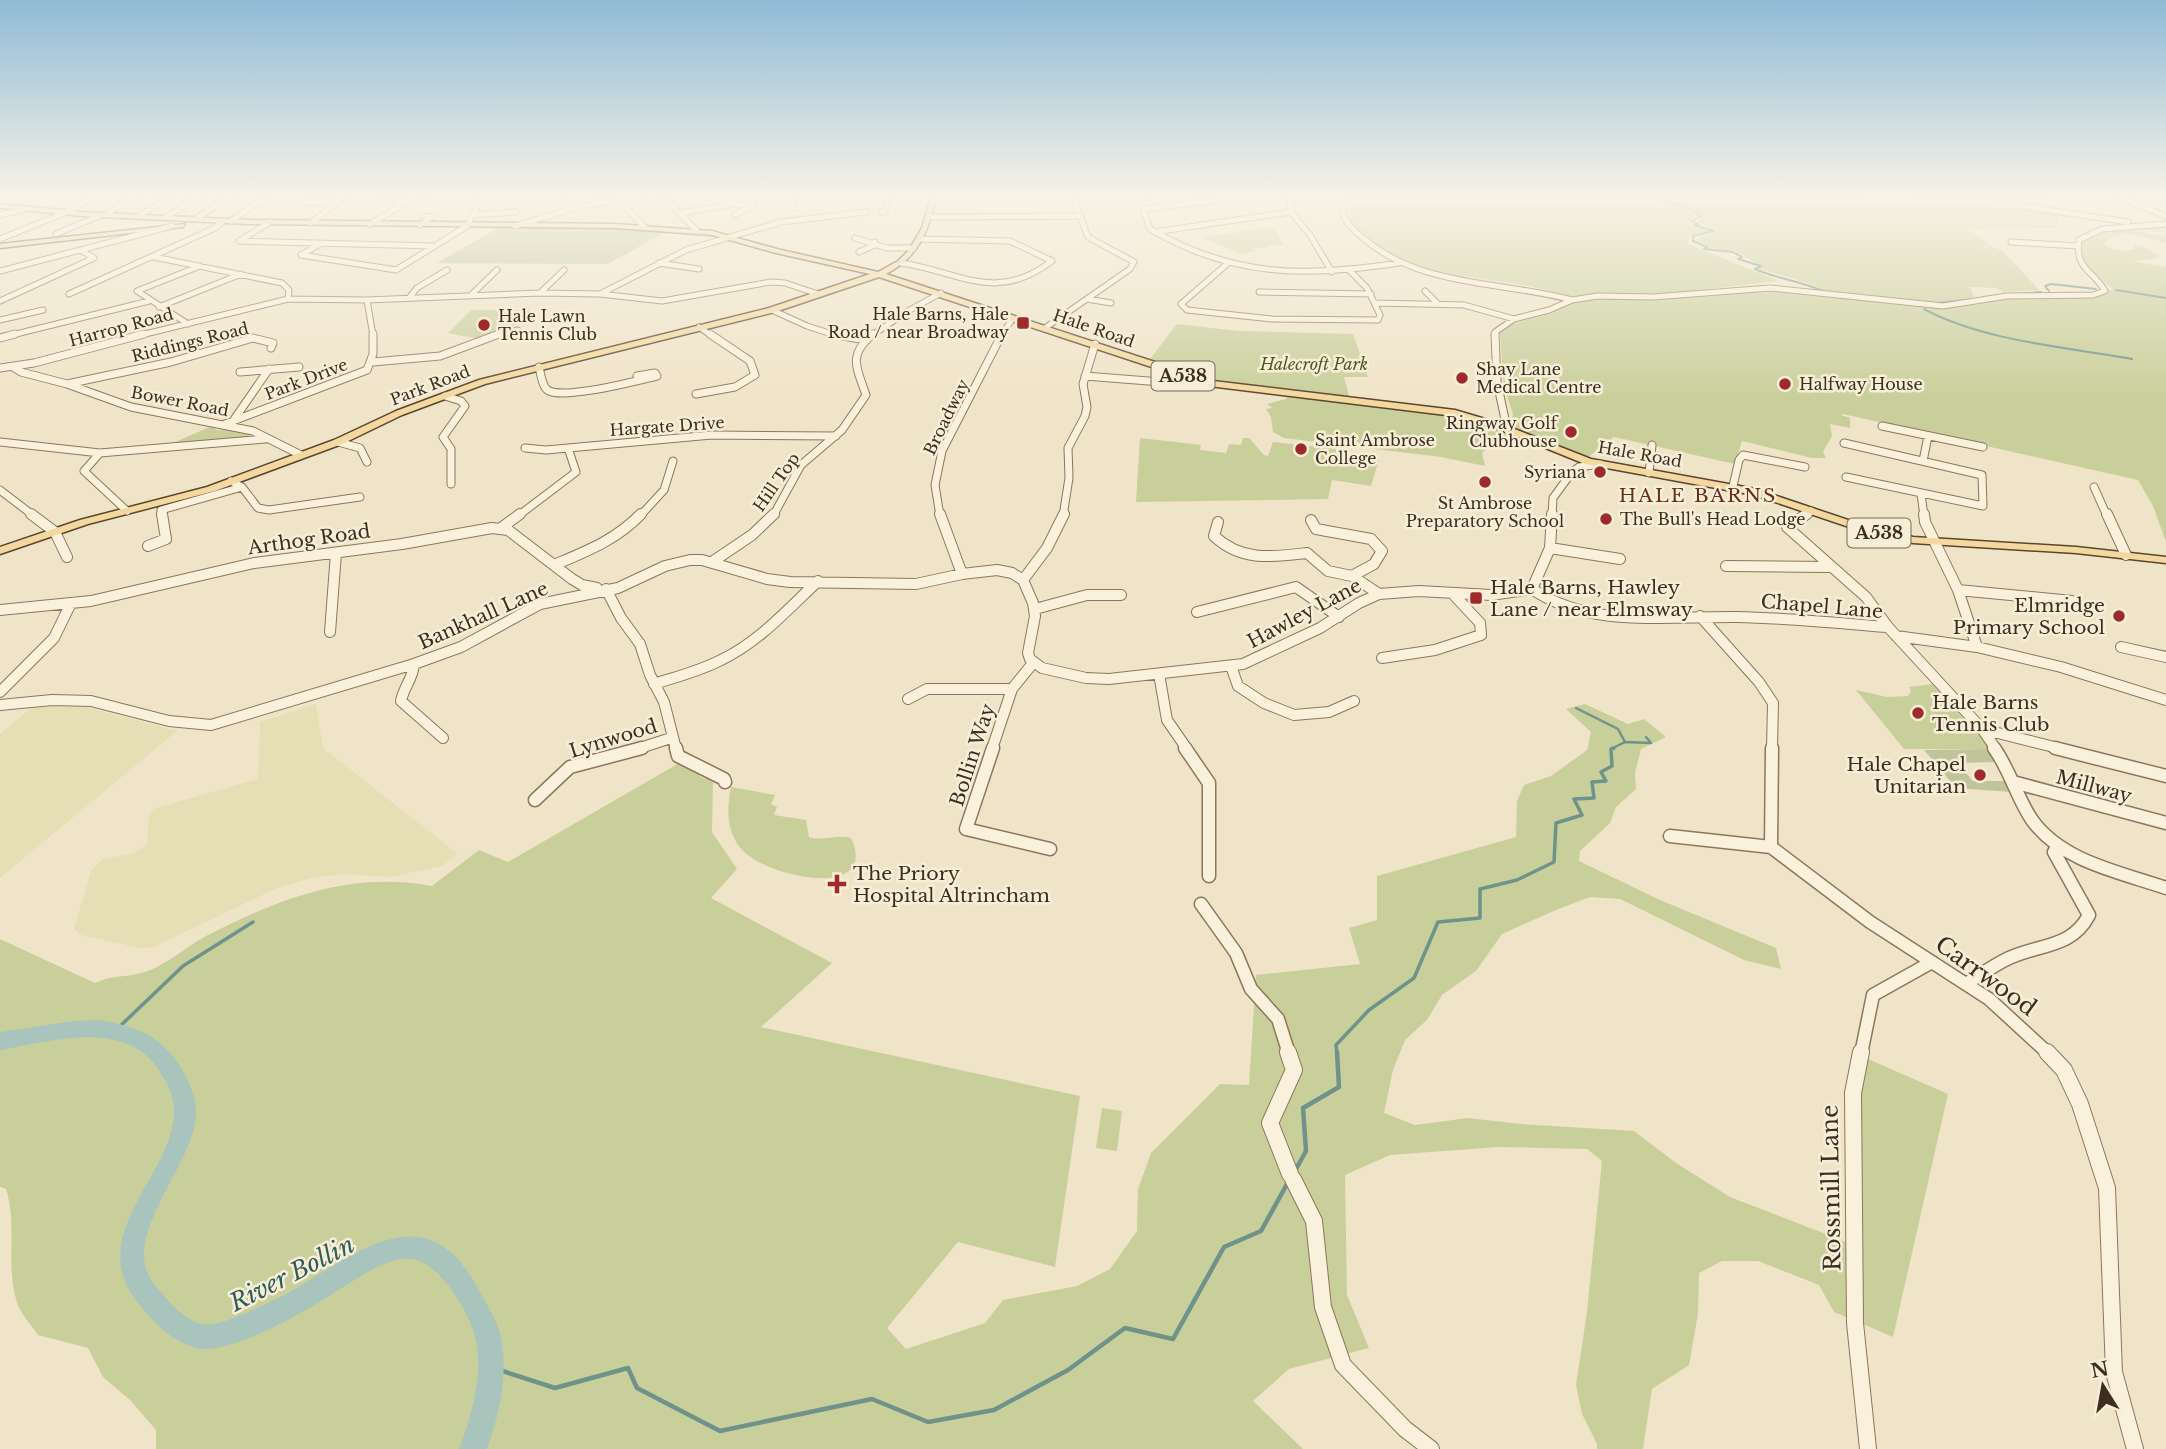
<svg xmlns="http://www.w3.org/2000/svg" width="2166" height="1449" viewBox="0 0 2166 1449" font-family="'Libre Baskerville',serif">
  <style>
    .farmland { fill: #e6deb5 }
    .green { fill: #c9cf9b }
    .cemetery { fill: #bfc49a }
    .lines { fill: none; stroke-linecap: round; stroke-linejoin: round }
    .stream-far3 { stroke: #6f938a; stroke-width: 2 }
    .stream-far2 { stroke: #6f938a; stroke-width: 2.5 }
    .stream-far1 { stroke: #6f938a; stroke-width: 3.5 }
    .stream { stroke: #6f938a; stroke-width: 4.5 }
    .river { fill: #a9c4bc; fill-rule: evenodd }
    .minor-far4-casing { stroke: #8d765c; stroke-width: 7 }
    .minor-far3-casing { stroke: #8d765c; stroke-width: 9 }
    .minor-far2-casing { stroke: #8d765c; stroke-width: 12 }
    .minor-far1-casing { stroke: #8d765c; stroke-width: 15 }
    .minor-casing { stroke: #8d765c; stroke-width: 18 }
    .major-casing { stroke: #5b4430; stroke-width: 3 }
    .minor-far4 { stroke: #faf1dc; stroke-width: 5 }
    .minor-far3 { stroke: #faf1dc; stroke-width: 7 }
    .minor-far2 { stroke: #faf1dc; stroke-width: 10 }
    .minor-far1 { stroke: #faf1dc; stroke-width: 12 }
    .minor { stroke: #faf1dc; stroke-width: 16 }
    .major { fill: #f3d9a0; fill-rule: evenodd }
    .poi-dot { fill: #9e2a2b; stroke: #f7eed8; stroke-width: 2.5 }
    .labels { text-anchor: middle; stroke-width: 5; stroke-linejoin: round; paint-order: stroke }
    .far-poi-label { font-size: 16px; fill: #3d2e20; stroke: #f7eed8; text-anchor: start }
    .far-street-label { font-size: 16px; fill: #3d2e20; stroke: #f7eed8 }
    .far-park-label { font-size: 16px; font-style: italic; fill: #4d5a26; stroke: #f7eed8 }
    .shield { fill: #f7eed8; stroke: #756857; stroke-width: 2 }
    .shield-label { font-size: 18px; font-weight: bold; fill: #3d2e20 }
    .far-quarter-label { font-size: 19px; letter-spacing: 2px; fill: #6b2e1e; stroke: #f7eed8 }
    .street-label { font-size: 19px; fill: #3d2e20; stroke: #f7eed8 }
    .poi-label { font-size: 19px; fill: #3d2e20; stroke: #f7eed8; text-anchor: start }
    .near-street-label { font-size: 23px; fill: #3d2e20; stroke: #f7eed8 }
    .near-water-label { font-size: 24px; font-style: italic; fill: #2f5d5a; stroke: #f7eed8 }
  </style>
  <rect width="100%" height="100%" fill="#f0e4c8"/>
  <path class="farmland" d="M316,704l7,44 135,106 -16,12 -52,11 -46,-3 -33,4 -34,10 -123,59 -14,1 -59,-13 -7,-6 17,-58 12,-12 31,-6 13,-9 2,-30 7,-6 102,-29 2,-57z
    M62,706l28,2 87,23 -177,147v-144l31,-26z"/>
  <path class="green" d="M1345,197h365l-1,2 5,-2h341l-20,10 -115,-4 -11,-5 -45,1 12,5h-54h135l73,4 28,5 -1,15 -90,1 23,15 -9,6 10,-4 12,5 36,39 -35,2 -8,-4 -26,-1 4,10 -36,6 -115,-13 -8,-5 -58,-17 5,-2 -27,-15 -25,-3 -12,-8 2,-3 16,-5 15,11 -34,-22 2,-6 -8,2v4l6,2 -6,2 19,6 -21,6 -1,7 91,37 -115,13 -90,3 -45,-11 -99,-15 -45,-17 -23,-20 -12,-13z
    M2166,224v3l-9,1 9,4 -35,-2 35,7v6c-20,-5 -45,-16 -62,1 8,7 22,8 31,5l-2,-4c9,0 19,5 25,11l-2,3 -25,2 35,6v275l-13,-36 -15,-26 -295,-66 -2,1 9,3v10l-20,-4 2,12 -9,16 3,6h-14l-70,-17 -7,23 -121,-27 -27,21 -38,-14 -39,-20 3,-10 -9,-27 -4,-55 11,-7 73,-26 180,-10 130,15 54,4 60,-11 90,-2 15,-6 -24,-18 -8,-3 -3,-14 1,-14 23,-11z
    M1273,226l11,19 -18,1v2h-12l2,3 -14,3 -40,-16z
    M471,310h61l-22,19 -32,10 -30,-6z
    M1177,324l62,7 114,3 15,43h-24l6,22 -138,-15 -65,-21z
    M1287,396l155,17 64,18 21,11c-15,2 -33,-4 -45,11l3,13 -44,-9 -157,-19 -11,-6 -2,-15 -5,-8 6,-1 -5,-4 19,-5z
    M214,425l2,5 18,-1 17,6 -10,4 -75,7z
    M1140,438l61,7 -1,5 26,3 3,-9 12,1 2,-7h6l15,17 4,1 5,-14 64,7 6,2 -3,3 39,6 -8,26 -39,-6 -4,19 -192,3z
    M1933,684l55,61 3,4h-87l-48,-59 31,7 21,-1 3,-5 -2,-4z
    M1585,704l43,20 16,-5 22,18 -25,12 -6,24 1,16 -20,18 -6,16 -30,28 -1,10 81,39 116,48 5,21 -37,-9 -124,-61 -30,-2 -34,13 -54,24 -26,37 -34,24 -15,25 -22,20 -12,30 -9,43 31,12 53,-7 52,6 114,7 42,32 54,34 124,48 5,-190 89,39 -55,243 -59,-25 -15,-27 -61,-24h-36l-23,12 -1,41 -9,51 -37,24 -9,60h-46v-5l-15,-30 -6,-29 11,-73 15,-151 -15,-12 -88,-2 -109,8 -45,20 2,120 22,53 -80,21 -36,32 50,48h-1147v-19l-25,-29 -28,-24 -15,-29 -50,-13c-6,-9 -17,-21 -21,-32 -12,-40 1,-75 -11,-114l-6,-2v-248l95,44c20,-9 29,-5 46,-10 24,-6 44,-26 65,-37 73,-37 143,-65 226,-50l47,-36 29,12 173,-100 22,16 10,2 -1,52 25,37 -26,29 121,65 -71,64 319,69 -25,171 -97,-25 -71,86 19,21 79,-26 18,-23 74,-14 33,-17 27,-38 1,-42 13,-36 69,-69 29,1 7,-110 104,-11 -11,-36 28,-8v-44l139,-39 1,-36 7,-16 27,-9 36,-26 4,-18 -25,-23z
    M731,787l44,8 -4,9 6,3 -3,8 32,5 3,17c13,5 27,-3 42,1 30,64 -91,40 -113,7 -12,-19 -11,-37 -7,-58z
    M1102,1108l20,3 -5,40 -21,-3z"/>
  <path class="cemetery" d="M593,227l76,3 -61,34 -171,-1 61,-35z
    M1991,749l6,13 -40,1 16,18h32l6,11 -55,-4 -32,-38z"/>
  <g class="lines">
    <path class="stream-far3" d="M1653,197l47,15 -5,1 5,3 -8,5 7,4h-5l20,6 -21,5v5l14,6 -3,2 29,3 9,5 -4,2 23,7 -6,3c22,10 46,12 68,22
      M2116,290l50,8
      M2049,291l-4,-5 6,-2 45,5
      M1983,297l58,-5
      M1938,303l35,-4
      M1924,309c59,32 142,38 208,50"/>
    <path class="stream-far2" d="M1576,708l42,21 7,13
      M1611,749l14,-7 26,1 -5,-6"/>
    <path class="stream-far1" d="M115,1031l68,-65 70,-44
      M1337,1054l-1,-9 33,-35 45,-32 24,-56 42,-4v-29l37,-9 37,-18 2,-39 26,-8 -8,-16 20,-1 -2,-16 14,-1 -5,-9 11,-6 -1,-17 3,-1"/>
    <path class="stream" d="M1296,1169l10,-18 -3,-43 36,-21 -2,-35
      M490,1367l65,21 73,-20 9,20 83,43 152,-32 56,23 66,-12 74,-40 57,-42 48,11 51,-92 37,-16 26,-47"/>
    <path class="river" d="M98,1020c34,5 60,14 80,43 9,14 18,32 18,49 1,50 -75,120 -45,168 4,6 10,11 14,17 8,9 21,22 33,26 16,5 35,-5 50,-11 18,-8 36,-16 52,-26 68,-41 130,-90 180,6 7,13 15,24 19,38 11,38 1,83 -12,119h-28c13,-34 27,-83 14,-119 -5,-16 -16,-33 -26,-46 -11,-14 -25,-27 -44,-25 -24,3 -46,20 -66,32 -29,19 -107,65 -140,57 -25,-6 -43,-25 -58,-44 -57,-68 34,-129 35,-191 1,-17 -7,-30 -16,-44 -34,-51 -109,-27 -158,-19v-18l73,-11z"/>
    <g class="minor-far4-casing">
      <path id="minor-far4" d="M558,197v3
        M617,197l27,30
        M664,197l33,34
        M792,197l2,11
        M1143,197l-3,2 10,30c84,49 156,48 249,34
        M1290,197l1,15 19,23 22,37
        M1341,197c1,7 1,15 4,21 3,8 12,15 18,20 58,50 139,43 209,62
        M2117,197l49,19
        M1290,199l52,1
        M934,200l140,-1
        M386,201l43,1
        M304,203h32
        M2027,207l101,15
        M1144,209l93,-11
        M881,212l4,-1 3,-14
        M681,213l50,-9 22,1 -18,10
        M0,215l25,-6
        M105,215l29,-18
        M473,215l43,-3
        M139,216l30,-19
        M166,217l32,-20
        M929,217l151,-1
        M197,218l33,-21
        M231,221l35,-24
        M270,222l-31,19 195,5
        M311,223l33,-26
        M370,224l46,-27
        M420,225l12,-8 -9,-1
        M515,226l66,-20 58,-9
        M1154,232l137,-20
        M56,234l45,-19
        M855,238l32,10h27
        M0,239l67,-27 25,-15
        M2011,242l67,4
        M320,244l-19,11 95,15 71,-44 15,-29
        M859,252l16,-7v-3
        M154,257l128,26 7,7 -1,9
        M659,263l40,6
        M901,263c61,9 94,41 151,-2l-42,-20 -91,-2
        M1227,264l-46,40 6,6 85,9 106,1 2,-5 -13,-27 -17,-17
        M0,271l172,-45
        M1425,291l13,13
        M1259,292l112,2
        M540,293l24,-23
        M69,294l146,-66 7,-6
        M600,294l86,-44 95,-28 85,-10
        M471,295l26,-25
        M409,298l8,-10 30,-18
        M1087,299l24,4
        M367,300l6,36
        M0,301l94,-43 -12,-7
        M1376,303l88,2 50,14
        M159,307l82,-33
        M772,310l35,16 31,10
        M0,320l43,-10
        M188,324l-51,-33 63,-25
        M699,327l13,9
        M1045,328l85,-59 4,-7 -46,-25 -15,-40
        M8,336l141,-35
        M137,336l151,-37 79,1 173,-7 60,1 62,7 109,-19 14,1 33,11
        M494,336l24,-6
        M871,336l37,-25 33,-18
        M1001,336l12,-18
        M1495,336v-4l19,-13 35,-9 23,-10 26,-4 55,1 117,-9 173,18 64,-10 86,-1 12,-4c-13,-22 -30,-21 -26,-51l23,-11 64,-5"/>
    </g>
    <g class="minor-far3-casing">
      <path id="minor-far3" d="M830,334l37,6
        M1495,334l2,48 8,37 -6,7
        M0,338l15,-4
        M373,362l67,-6 59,-22
        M13,367l8,5 46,12 64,23 122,24 48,24
        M539,367c2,7 3,21 10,24 19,8 86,-10 108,-15l-2,-3 -18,3 2,3
        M0,368l34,-5 110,-29
        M240,372l59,-5
        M1085,376l76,6
        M67,384l104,-22 82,-24 20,5 -2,5
        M696,394l39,-7 20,-12 -5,-14 -40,-27
        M445,396l16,5 4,5 -22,31 8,12v35
        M233,421l36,-52
        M225,424l142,-54 6,-16v-20
        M1882,426l101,21
        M0,442l100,11 165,-14
        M338,442l22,6 7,14
        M1844,443l138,32 1,31 -137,-29
        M525,448l21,2 166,-15 124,1
        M100,453l-16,18 43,40
        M1923,461l5,-25
        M1649,473l3,-28
        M231,481l11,6 16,21 11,2 91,-13
        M1733,486l6,-26 4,-5 62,12
        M2094,487l13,29
        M0,490l34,26
        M1921,494l3,22
        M162,516l-1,-6 81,-23
        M518,516l58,-44 -8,-24
        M640,516l24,-26 9,-29
        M773,516l28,-51 41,-35 24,-35c-9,-27 -19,-40 7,-61
        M940,516l-5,-31 7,-34 60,-117
        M1063,516l6,-38 -1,-30 17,-32 2,-9 -4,-23 12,-40
        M1552,516l1,-18 19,-26 7,-5 21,-3
        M1804,516l7,-5"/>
    </g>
    <g class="minor-far2-casing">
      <path id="minor-far2" d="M31,514l24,18 12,25
        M940,514l22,60
        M1807,514l-20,13 79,70 22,30 94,102 14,20
        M1924,514l1,8 33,68 19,57
        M2107,514l19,41
        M1311,520l5,9 55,10 11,12 -8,13 -22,12 27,18
        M1218,522l-4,14c28,26 58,21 93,17l21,18 24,5
        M501,528l19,-14
        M148,546l18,-7 -4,-25
        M1550,548l70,11
        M712,562l40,-27 22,-21
        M554,565c33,-14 62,-25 87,-51
        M1726,566l104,1
        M1023,580l24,-32 17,-34
        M606,589l15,29 19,26 10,31 14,27 12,47
        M1532,589c59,40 137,27 205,28 50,1 101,6 151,10
        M1532,589l18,-41 2,-34
        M1958,590l114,11
        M1035,609l52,-14h34
        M0,610l91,-9 163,-38 148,-19 90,-16 16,2 64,49 10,6 15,3
        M1197,612l99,-25 43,30
        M1700,616l59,66 14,21 -1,46
        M330,632l6,-79
        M1896,636l81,11 84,20 105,33
        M2121,647l45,10
        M1382,658l53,-8 46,-15 -1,-12 -28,-30
        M414,664c-1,15 -10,22 -13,37l42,37
        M1231,666l7,20 26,17 30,12 35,-3 25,-11
        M1159,674l8,46 20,29
        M654,684c22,-7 46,-13 67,-24 38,-18 67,-51 97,-79
        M0,692l54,-54 17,-35
        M908,699l19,-10h85
        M0,705l52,-5 39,1 78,20 42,4 203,-61 47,-17 79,-43 78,-16 47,-22 25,-6h12l65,19 23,3 126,2 46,-10 35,-4 15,3 11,7 10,23 2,13 -7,37 2,6 12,9 44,10 23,1 134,-15 77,-36 39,-25 20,-9 40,-3 72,4 41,-6
        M1982,729l80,20
        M637,749l34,-11
        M992,749l20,-60 21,-26"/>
    </g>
    <g class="minor-far1-casing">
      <path id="minor-far1" d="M676,748l2,8 46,23 1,3
        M993,748l-27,81 84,20
        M1185,748l24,35v93
        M1772,748l-1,99 99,75 119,77 60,55
        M1994,748c16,22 23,50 38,72 30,42 88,52 134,68
        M2055,748l111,28
        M2013,782l153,41
        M535,800l35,-33 72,-19
        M1670,836l101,11
        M1201,904l35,49 15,36 27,30 11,35
        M1966,984c14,-9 28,-19 43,-26 31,-14 63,-10 80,-43l-35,-63 4,-6
        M1861,1054l12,-59 59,-33"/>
    </g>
    <g class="minor-casing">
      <path id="minor" d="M1288,1052l6,18 -24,53 20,51
        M1861,1052l-8,41 2,230 13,126
        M2047,1052l17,18 16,34 27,84 7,184 21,77
        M1293,1179l21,42 9,86 20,58 62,64 26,20"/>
    </g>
    <g class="major-casing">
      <path id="major" d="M931,197h6c-10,35 -17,59 -51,77l327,107 242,29 47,14 89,35 165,30 104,35 53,13 163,10 90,10v6l-90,-10 -163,-10 -61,-15 -98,-33 -169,-31 -89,-36 -42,-12 -245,-30 -330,-109 -104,35 -290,72 -83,31 -60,29 -127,47 -127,33 -88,30v-7l80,-27 127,-33 127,-47 62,-29 83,-31 290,-72 101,-34 -94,-21 -64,-18 -97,-7 -366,-4 -167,-8 -82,-8v-4l82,8 167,8 366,4 97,7 65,18 101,23 20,-11 11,-11 13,-22z
        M185,224l-2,3 -183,21v-4z"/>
    </g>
    <use href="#minor-far4" class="minor-far4"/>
    <use href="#minor-far3" class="minor-far3"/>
    <use href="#minor-far2" class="minor-far2"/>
    <use href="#minor-far1" class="minor-far1"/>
    <use href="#minor" class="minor"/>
    <use href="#major" class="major"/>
  </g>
  <linearGradient id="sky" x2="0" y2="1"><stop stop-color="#8fbad6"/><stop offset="0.49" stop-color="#f8f3e6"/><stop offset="1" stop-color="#f8f3e6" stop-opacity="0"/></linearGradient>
  <rect width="2166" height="400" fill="url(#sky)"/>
  <g class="poi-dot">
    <rect x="1016" y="316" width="14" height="14" rx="3.5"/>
    <circle cx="484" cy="325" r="7"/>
    <circle cx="1462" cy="378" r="7"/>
    <circle cx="1785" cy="384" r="7"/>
    <circle cx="1571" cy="432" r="7"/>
    <circle cx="1301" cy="449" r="7"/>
    <circle cx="1600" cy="472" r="7"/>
    <circle cx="1485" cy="482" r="7"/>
    <circle cx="1606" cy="519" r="7"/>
    <rect x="1469" y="591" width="14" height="14" rx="3.5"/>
    <circle cx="2119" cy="616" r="7"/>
    <circle cx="1918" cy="713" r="7"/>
    <circle cx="1980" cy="775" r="7"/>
    <path d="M833.5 873.5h7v7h7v7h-7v7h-7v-7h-7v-7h7z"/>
  </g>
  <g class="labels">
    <g class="far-poi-label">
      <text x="1009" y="320" text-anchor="end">Hale Barns, Hale<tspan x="1009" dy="18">Road / near Broadway</tspan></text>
      <text x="498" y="322">Hale Lawn<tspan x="498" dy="18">Tennis Club</tspan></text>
      <text x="1476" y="375">Shay Lane<tspan x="1476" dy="18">Medical Centre</tspan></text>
      <text x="1799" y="390">Halfway House</text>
      <text x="1557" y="429" text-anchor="end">Ringway Golf<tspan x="1557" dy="18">Clubhouse</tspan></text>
      <text x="1315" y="446">Saint Ambrose<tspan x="1315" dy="18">College</tspan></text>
      <text x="1586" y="478" text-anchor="end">Syriana</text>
      <text x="1485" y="509" text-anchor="middle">St Ambrose<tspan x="1485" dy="18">Preparatory School</tspan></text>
      <text x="1620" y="525">The Bull's Head Lodge</text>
    </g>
    <g class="far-street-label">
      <text transform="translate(121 327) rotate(-15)" y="6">Harrop Road</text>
      <text transform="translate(1094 328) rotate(19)" y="6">Hale Road</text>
      <text transform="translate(190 342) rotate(-14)" y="6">Riddings Road</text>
      <text transform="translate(306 379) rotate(-21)" y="6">Park Drive</text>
      <text transform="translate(430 385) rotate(-21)" y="6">Park Road</text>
      <text transform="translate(180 401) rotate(11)" y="6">Bower Road</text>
      <text transform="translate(946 417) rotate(-64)" y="6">Broadway</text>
      <text transform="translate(667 426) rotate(-4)" y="6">Hargate Drive</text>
      <text transform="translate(1640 454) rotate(10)" y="6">Hale Road</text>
      <text transform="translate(776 482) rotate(-55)" y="6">Hill Top</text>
    </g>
    <g class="far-park-label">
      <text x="1314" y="370">Halecroft Park</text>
    </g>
    <g class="shield">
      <rect x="1151.5" y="361.5" width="63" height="29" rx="5"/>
      <rect x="1847.5" y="518.5" width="63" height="29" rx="5"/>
    </g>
    <g class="shield-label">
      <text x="1183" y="382">A538</text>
      <text x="1879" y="539">A538</text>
    </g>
    <g class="far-quarter-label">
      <text x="1698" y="502">HALE BARNS</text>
    </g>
    <g class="street-label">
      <text transform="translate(309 539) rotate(-8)" y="7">Arthog Road</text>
      <text transform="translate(1822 606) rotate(5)" y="7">Chapel Lane</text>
      <text transform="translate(1304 613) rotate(-28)" y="7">Hawley Lane</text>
      <text transform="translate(483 615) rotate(-24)" y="7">Bankhall Lane</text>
      <text transform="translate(613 738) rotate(-17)" y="7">Lynwood</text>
      <text transform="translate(972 755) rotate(-72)" y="7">Bollin Way</text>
      <text transform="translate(2094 786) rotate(15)" y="7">Millway</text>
    </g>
    <g class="poi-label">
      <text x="1490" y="594">Hale Barns, Hawley<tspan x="1490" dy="22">Lane / near Elmsway</tspan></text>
      <text x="2105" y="612" text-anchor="end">Elmridge<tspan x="2105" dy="22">Primary School</tspan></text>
      <text x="1932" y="709">Hale Barns<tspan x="1932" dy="22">Tennis Club</tspan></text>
      <text x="1966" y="771" text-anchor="end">Hale Chapel<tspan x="1966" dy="22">Unitarian</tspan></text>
      <text x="853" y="880">The Priory<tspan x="853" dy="22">Hospital Altrincham</tspan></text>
    </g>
    <g class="near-street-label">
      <text transform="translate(1986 976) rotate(36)" y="8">Carrwood</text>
      <text transform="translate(1831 1188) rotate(-91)" y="8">Rossmill Lane</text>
    </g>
    <g class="near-water-label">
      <text transform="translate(292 1274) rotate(-27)" y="8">River Bollin</text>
    </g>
  </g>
  <g transform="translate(2103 1386) rotate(349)" stroke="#f7eed8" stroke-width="5" paint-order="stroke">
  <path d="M0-5L12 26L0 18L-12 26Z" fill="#3d2e20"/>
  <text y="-10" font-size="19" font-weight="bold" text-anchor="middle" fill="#3d2e20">N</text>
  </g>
</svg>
